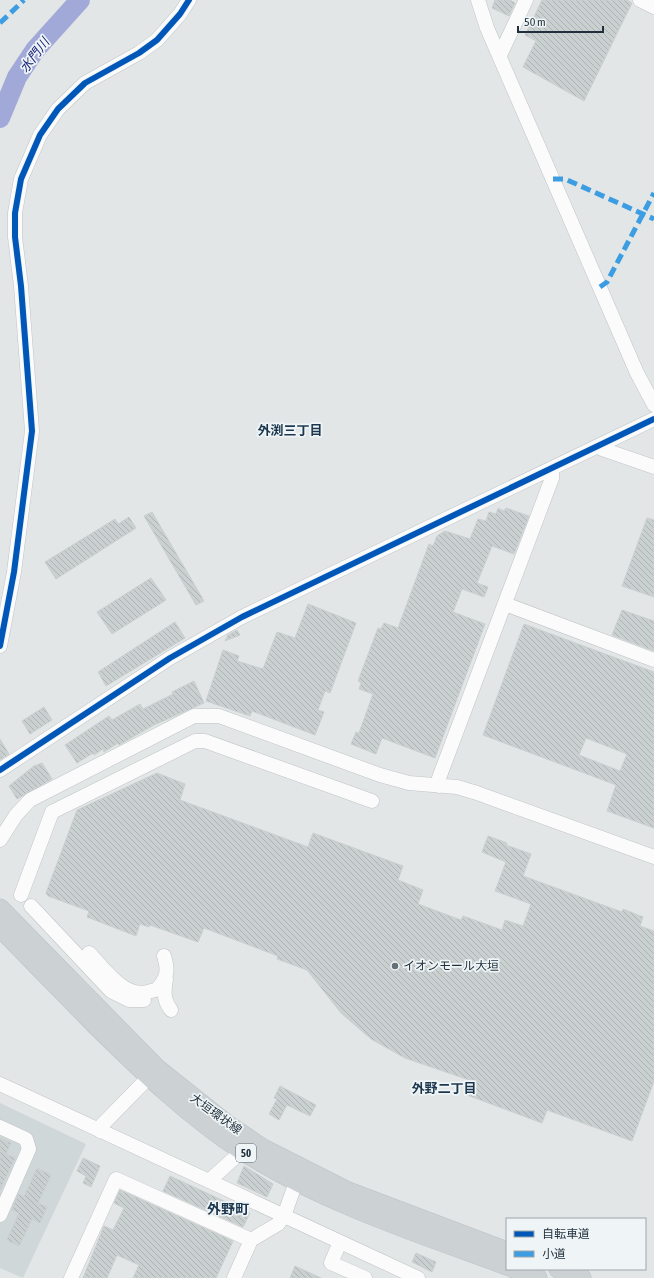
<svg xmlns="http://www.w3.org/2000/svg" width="654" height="1278" viewBox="0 0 654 1278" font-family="'Asap Condensed','Noto Sans JP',sans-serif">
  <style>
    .built { fill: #cfd7d9 }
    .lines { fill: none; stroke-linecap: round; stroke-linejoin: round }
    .river { stroke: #a1a9d8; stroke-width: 20 }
    .building { fill: url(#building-back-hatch); stroke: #cacfd0; fill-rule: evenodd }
    .minor-casing { stroke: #c1c4c6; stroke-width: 15 }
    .major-casing { stroke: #bbc1c4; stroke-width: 19 }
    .minor { stroke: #fbfbfb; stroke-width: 14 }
    .major { stroke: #ccd1d4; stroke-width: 18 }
    .quiet { stroke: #3c9de2; stroke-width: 5; stroke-dasharray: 10 5; stroke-linecap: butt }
    .cycleway-casing { stroke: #eff5f7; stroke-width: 8 }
    .cycleway { stroke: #0057b8; stroke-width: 6 }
    .poi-dot { fill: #636f77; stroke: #eff5f7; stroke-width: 1.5 }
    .labels { text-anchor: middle; stroke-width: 3.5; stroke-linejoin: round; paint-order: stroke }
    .shield { fill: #eff5f7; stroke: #5d6a73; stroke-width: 1 }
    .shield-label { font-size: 11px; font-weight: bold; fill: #1f2f3b }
    .poi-label { font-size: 12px; fill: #1f2f3b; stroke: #eff5f7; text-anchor: start }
    .street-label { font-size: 12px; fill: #1f2f3b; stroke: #eff5f7 }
    .water-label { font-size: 13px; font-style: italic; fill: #192477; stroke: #eff5f7 }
    .neighbourhood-label { font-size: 13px; font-weight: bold; fill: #1b364d; stroke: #eff5f7 }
    .quarter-label { font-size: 14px; font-weight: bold; fill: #1b364d; stroke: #eff5f7 }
  </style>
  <defs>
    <pattern id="building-back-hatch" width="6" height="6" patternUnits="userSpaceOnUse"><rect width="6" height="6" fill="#cacfd0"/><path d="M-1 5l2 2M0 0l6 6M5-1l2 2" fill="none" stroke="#adb2b4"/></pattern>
  </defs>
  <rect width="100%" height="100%" fill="#e2e6e7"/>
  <path class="built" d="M0,1103l86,41 -63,134 -23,-10z"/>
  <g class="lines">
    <path class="river" d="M0,118l17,-41 18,-27 45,-50"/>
  </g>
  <path class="building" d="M495,0h15l5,3 -6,13 -17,-8z
    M542,0h85l5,3 -48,98 -61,-34 13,-26 -11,-6z
    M498,508l6,3 2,-3 23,8 -15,38 -22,-8 -15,37 11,4 -4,10 -22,-8 -9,23 32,12 -50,134 -53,-20 -6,16 -25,-10 5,-12 3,1 14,-39 -14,-5 2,-6 -3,-2 20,-53 3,1 3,-6 14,5 31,-84 4,2 4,-10 8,-5 25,8 8,-20 8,2 3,-9 7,2z
    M152,512l52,89 -8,4 -52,-89z
    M129,517l7,11 -80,51 -11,-17 70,-43 3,5z
    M647,518l7,2v77l-32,-11z
    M151,578l15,22 -54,34 -15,-22z
    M308,604l48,19 -26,70 -5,-2 -7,19 6,2 -9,23 -63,-24 -2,5 -44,-15 17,-51 16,6 -2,5 26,8 14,-37 18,6z
    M622,610l32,11v30l-42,-16z
    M175,622l10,16 -79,48 -8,-14z
    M524,624l130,48v156l-47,-17 9,-26 -133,-50zM586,738l41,16 -7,17 -41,-16z
    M237,630l3,5 -15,6 3,-6z
    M194,681l10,22 -50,22 -35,20 -1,-2 -14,9 -1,-3 -9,6 -1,-2 -16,10 -12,-18 44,-29 3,4 28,-16 3,5 30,-15 -1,-2z
    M44,707l8,13 -22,14 -8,-13z
    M0,739l9,15 -9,6z
    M42,763l10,16 -35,20 -8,-13 25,-20z
    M157,773l28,11 -5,16 128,47 5,-14 90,33 -5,14 25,10 -5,14 43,16 2,-4 39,14 3,-10 18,6 8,-22 -36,-13 11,-29 -24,-10 6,-16 19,7 -1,2 25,9 -8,22 99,36 1,-3 20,8 -3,9 14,5v150l-22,60 -85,-31 -5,13 -75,-28 5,-14 -67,-23 -34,-19 -30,-26 -34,-43 -30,-11 1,-3 -74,-28 -6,14 -48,-17 -1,2 -9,-3 -4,12 -49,-19 2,-6 -41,-15 -2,-3 31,-83z
    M280,1086l36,19 -6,11 -23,-11 -8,15 -10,-6 8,-15 -3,-1z
    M0,1138l11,5 -5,11 9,4 -15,32z
    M83,1158l17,8 -9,21 -8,-4 3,-7 -9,-5z
    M244,1166l29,18 -6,13 -30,-14z
    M37,1168l14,7 -13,28 9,4 -7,16 -8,-4 -13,27 -12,-6 12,-27 -7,-3 6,-16 6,3z
    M170,1176l80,37 -7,14 -80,-36z
    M120,1190l113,51 -17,37h-83l6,-13 -22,-10 -10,23h-24l21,-52 9,4 11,-22 -10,-5z
    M416,1253l20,9 -4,10 -20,-10z
    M295,1266l26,12h-31z"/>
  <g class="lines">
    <g class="minor-casing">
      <path id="minor" d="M478,0l9,28 150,345 17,32
        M640,0l14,7
        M500,55l26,-55
        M600,445l2,4 52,18
        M505,604l149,56
        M0,646l14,-74 18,-141 -11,-145 -6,-49v-24l6,-34 19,-44 18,-26 27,-26 54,-30 18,-13 23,-26 9,-14
        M0,770l170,-112 72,-41 412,-198
        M439,786v-8l113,-300v-10
        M0,840l16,-25 14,-15 164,-84h25l161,59 29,8 48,4 20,6 177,64
        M21,895l31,-83 143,-71h10l167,60
        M31,906l80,85 18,9h15
        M89,953c16,16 36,48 62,38 4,-1 6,-1 8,-4 9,-11 9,-18 5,-31
        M166,979c-2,13 -3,20 5,31
        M0,1084l418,194
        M0,1127l26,12 3,10 -29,66
        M100,1131l2,-6 46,-47
        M209,1181l33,-30
        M340,1242l-9,21 34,15
        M71,1278l45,-99 135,61
        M234,1278l17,-38 27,-16 6,-8 12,-34"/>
    </g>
    <g class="major-casing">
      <path id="major" d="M0,908l157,160 69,55 37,25 85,43 159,60
        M0,928c32,33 64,65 96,98 46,45 92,90 146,125 82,52 175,82 265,115
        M514,1269l24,9
        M558,1269l24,9"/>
    </g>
    <use href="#minor" class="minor"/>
    <use href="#major" class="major"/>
    <path class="quiet" d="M0,23l24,-23
      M553,179h12l89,40
      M600,287l7,-5 47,-89"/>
    <g class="cycleway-casing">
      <path id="cycleway" d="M0,646l14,-74 18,-141 -11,-145 -6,-49v-24l6,-34 19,-44 18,-26 27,-26 54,-30 18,-13 23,-26 9,-14
        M0,770l170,-112 72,-41 412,-198"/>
    </g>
    <use href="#cycleway" class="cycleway"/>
  </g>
  <circle class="poi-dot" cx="395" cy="966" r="4"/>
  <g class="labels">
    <rect class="shield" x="236" y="1144" width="20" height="18" rx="3"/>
    <g class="shield-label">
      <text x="246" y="1157">50</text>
    </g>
    <g class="poi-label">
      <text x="403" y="970">イオンモール大垣</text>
    </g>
    <g class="street-label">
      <text transform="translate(216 1114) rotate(36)" y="4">大垣環状線</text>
    </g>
    <g class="water-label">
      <text transform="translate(34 55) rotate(-53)" y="5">水門川</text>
    </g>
    <g class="neighbourhood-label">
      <text x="290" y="435">外渕三丁目</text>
      <text x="444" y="1093">外野二丁目</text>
    </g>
    <g class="quarter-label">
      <text x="228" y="1214">外野町</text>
    </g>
  </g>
  <rect x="506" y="1218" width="140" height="52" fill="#eff5f7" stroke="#9ca6ac"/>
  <rect x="514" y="1231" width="20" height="6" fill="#0057b8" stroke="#9ca6ac"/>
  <text x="542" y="1238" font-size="12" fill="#1f2f3b">自転車道</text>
  <rect x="514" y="1251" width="20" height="6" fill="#3c9de2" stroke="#9ca6ac"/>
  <text x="542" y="1258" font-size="12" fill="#1f2f3b">小道</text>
  <path d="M518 26v6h85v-6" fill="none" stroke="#1f2f3b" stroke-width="2"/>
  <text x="524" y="26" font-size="12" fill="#1f2f3b" stroke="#eff5f7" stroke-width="3" paint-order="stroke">50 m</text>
</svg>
